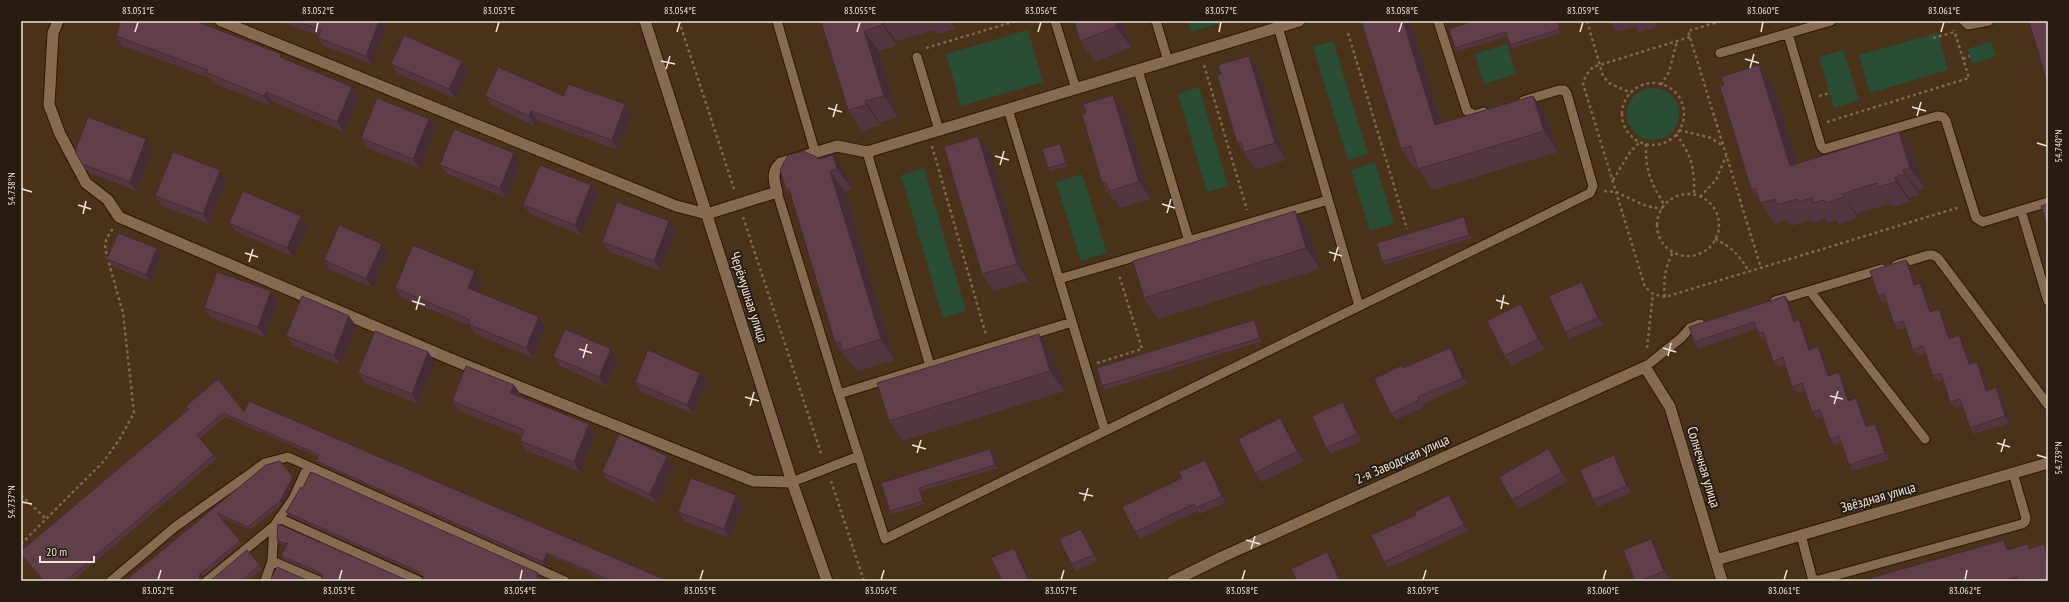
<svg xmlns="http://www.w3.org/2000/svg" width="2069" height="602" viewBox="0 0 2069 602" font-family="'PT Sans Narrow',sans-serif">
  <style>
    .green { fill: #2b4c35 }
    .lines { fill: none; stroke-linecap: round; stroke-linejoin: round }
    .service-casing { stroke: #2d1901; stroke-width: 11 }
    .minor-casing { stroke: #2d1901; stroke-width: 13 }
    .path { stroke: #7c6953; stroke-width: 2.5; stroke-dasharray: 3 3; stroke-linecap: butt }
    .service { stroke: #846b52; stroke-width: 9 }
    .minor { stroke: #846b52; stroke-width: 11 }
    .wall { fill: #533640 }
    .shaded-wall { fill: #442c34 }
    .building { fill: #613f4a; stroke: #442c34 }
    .ticks { fill: none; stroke: #f2e4d6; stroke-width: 1.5 }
    .labels { text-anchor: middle; stroke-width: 4; stroke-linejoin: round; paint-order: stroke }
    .street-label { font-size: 14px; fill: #f2e4d6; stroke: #261c12 }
    .neatline { fill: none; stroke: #f2e4d6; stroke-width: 1.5 }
    .ticks-label { font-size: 10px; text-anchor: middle; fill: #f2e4d6 }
  </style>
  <rect width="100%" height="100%" fill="#483219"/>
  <path class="green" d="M1188,21h39l-36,11z
    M1028,30l15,52 -82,24 -15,-52z
    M1938,33l10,37 -78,23 -11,-38z
    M1333,41l35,113 -20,6 -35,-113z
    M1991,41l5,15 -24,8 -4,-15z
    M1507,44l9,30 -32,10 -9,-30z
    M1843,50l16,50 -25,8 -15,-51z
    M1199,87l29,99 -21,6 -29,-98z
    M1627 114a26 26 0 1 1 52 0a26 26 0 1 1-52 0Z
    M1375,162l19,61 -24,8 -19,-61z
    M924,168l42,143 -23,7 -42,-143z
    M1082,174l25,79 -26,8 -25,-79z"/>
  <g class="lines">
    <g class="service-casing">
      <path id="service" d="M777,21l38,131
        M1055,21l21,68
        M1156,21l12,40
        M1438,21l29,90 8,4 9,-3
        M1964,21l4,4 21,-4
        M1278,27l81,279
        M1788,34l33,112 3,3 113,-33 6,1 3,4 30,97 7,4 65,-20
        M1720,53l111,-32
        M917,57l22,73
        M1138,70l51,171
        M1008,109l51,170
        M867,152l63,214
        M777,192l62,202 233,-72 -13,-43 269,-79
        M2021,210l27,91
        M1896,265l32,-10h5l5,3 110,147
        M1810,291l115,148
        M1775,301l107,-32
        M1072,322l33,109
        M1645,367l36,-29 9,-10 10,-4
        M839,394l46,145 705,-346 3,-7 -26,-92 -3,-4h-5l-36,11
        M792,482l67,-26
        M279,518l140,63
        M1801,535l11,42 3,3h4l203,-56 3,-2 1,-4 -13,-45
        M272,561l47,20
        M111,581l64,-54 90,-64 23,-6 277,124
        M207,581l67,-55
        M265,581l7,-20 2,-35 19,-27 15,-33"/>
    </g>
    <g class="minor-casing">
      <path id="minor" d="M58,21l-5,12 -4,72 11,29 26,49 22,17 11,17 334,143 300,121 39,1
        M221,21l455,185 31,8 70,-22c-3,-11 -6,-21 4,-29l56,-17 30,6 432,-131
        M645,21l147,461 35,99
        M1716,560l332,-97
        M1173,581l49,-24 423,-190 25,40 52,174"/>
    </g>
    <path class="path" d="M679,21l56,171
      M1587,21l16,55 6,7 22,10
      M1721,21l-33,10 73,237
      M1348,33l59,196
      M1690,37l-97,30 -7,8 -3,9 62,203 8,7 12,3 295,-90
      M1933,38l22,-6
      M926,48l90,-27
      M1963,59l7,-3
      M1204,65l43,145
      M1622 114a31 31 0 1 1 62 0a31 31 0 1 1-62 0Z
      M1661,85l8,-13 8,-31
      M1819,96l11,-3
      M1827,122l142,-44 -15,-48
      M1679,130l32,8 12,8
      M1676,134c16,22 19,35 18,62
      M1646,144c-1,27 5,39 19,62
      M932,146l54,189
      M1613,180l17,-28 10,-10
      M1604,191l12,1 30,14 16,3
      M1657 225a31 31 0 1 1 62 0a31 31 0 1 1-62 0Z
      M1700,197l16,-17 10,-24
      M743,217l79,239
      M1715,239c17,8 25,17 34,33
      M1665,297c-2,-18 0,-29 8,-45
      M1647,348l6,-54
      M1097,363l45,-14 -23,-74
      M831,481l33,100
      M21,495l25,24
      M21,544l83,-83 15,-21 15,-27 -11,-100 -18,-64 1,-9 7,-12"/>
    <use href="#service" class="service"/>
    <use href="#minor" class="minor"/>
  </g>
  <path class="wall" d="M279,21h106l2,3 -15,40 -48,-18 -6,-8 1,-2z
    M821,21h142l-9,3 1,5 -18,5 -3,-4 -38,11 1,5 -18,5 19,66 -18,5 1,3 -19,6 -14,-21z
    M1074,21h49l8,26 -36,15 -15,-21z
    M1361,21h48l3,5 30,97 91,-27 14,20 11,36 -125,38 -15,-21 -3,1 -14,-21z
    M1474,21h84l4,12 -49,15 -3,-3 -2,-9 -51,16 -2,-4z
    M1609,21h47l2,6 -19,6 -4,-6 -18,5z
    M116,36l168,23 68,28 7,10 -15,35 -71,-30 -2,4 -57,-23 -4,-5 -88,-32z
    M462,61l6,9 -12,29 -58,-25 -7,-10z
    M1260,73l26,87 -30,9 -6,-9h-1l-12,-17z
    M1774,86l23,77 102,-31 15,21 11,35 -7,2 1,5 -10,3 1,4 -18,5 -2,-3 -25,7 -8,3 1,4 -19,6 -2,-4 -9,3 -3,-4 -13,4 -2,-3 -19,6 -4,-6 -12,4 -24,-35z
    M485,96l146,18 -13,36 -80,-29 -3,5 -43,-20z
    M1125,112l26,87 -30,9 -7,-9 -1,1 -11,-17z
    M429,119l7,9 -16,41 -52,-21 -7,-10z
    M1060,144l2,3 6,19 -17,5 -3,-3z
    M153,149l-16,42 -48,-18 -7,-9z
    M990,153l38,128 -34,10 -12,-17z
    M833,155l14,20 5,14 -7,3 50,168 -38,11 -5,-8h-2l-15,-20 -43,-146 -6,-8 34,-30z
    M521,163l-15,35 -59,-24 -7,-9z
    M220,170l6,10 -17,44 -47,-18 -7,-10z
    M591,185l7,10 -17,40 -51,-21 -7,-9z
    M1295,211l14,20 11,38 -162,50 -14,-21z
    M301,216l7,10 -14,31 -58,-25 -7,-9z
    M1466,220l6,18 -87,27 -3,-3z
    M676,230l-15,41 -52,-19 -7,-10z
    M157,248l5,7 -11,27 -39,-16 -5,-7z
    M388,253l-15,35 -43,-18 -6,-10z
    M1906,260l5,7 5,18 9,5 7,22 12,4 7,22 8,-3 5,7 7,21 6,-1 4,6 7,22 12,4 10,29 -36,11 -4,-6 -8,-22 -7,2 -5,-6 -7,-22 -5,2 -5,-6 -7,-22 -8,2 -5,-6 -7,-22 -8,2 -4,-6 -8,-22 -3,1 -5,-7z
    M482,281l-5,10 68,36 -12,31 -58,-24 -5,-8 -68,-28 -7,-10z
    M1587,288l16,37 -34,14 -4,-7z
    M271,291l7,10 -13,36 -54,-19 -7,-10z
    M1785,296l5,7 6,18 3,-1 5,7 7,22 12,4 7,22 9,-3 4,7 7,21 11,5 7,22 7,-3 5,7 9,29 -36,11 -4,-6 -7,-22 -8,3 -4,-7 -8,-22 -5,2 -5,-7 -7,-21 -8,2 -5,-6 -7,-22 -7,2 -5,-6 -7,-22 -4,1 -4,-7 -2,-4 -58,20 -4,-7z
    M1527,314l18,35 -34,17 -7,-10z
    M1257,323l5,18 -157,49 -3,-4z
    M356,326l-15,39 -48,-19 -7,-10z
    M1450,348l5,6 13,30 -45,20 1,3 -28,13 -5,-6 11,-49 2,3z
    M1053,354l12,37 -162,50 -14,-20z
    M553,357l65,2 -12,28 -46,-21z
    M435,362l-17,42 -53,-21 -7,-10z
    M635,382h72l-14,32 -52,-22z
    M514,385l7,10 -1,2 69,27 6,9 -15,39 -53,-21 -7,-10 2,-5 -63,-25 -7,-10z
    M1343,402l5,7 14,32 -31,13 -5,-6z
    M186,406l58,6 424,169h-61l-57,-25 -5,10 -226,-102 -3,-3 2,-4 -92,-40 -26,21 17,21 -145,122h-29l-22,-26 168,-145z
    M1280,418l7,9 17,34 -42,21 -7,-9z
    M1548,449l7,10 13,22 -49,28 -7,-9z
    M993,453l5,15 -77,23 4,13 -33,10 -2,-3 -9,-28z
    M667,456l7,10 -17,37 -49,-22 -6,-9z
    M1618,462l14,30 -34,15 -5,-7z
    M266,465l27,12 2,3 -13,24 -32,26 -30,-13 22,27 -39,32 -2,3 -76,2z
    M1210,467l16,35 -26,12 -2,-3 -58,28 -5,-7z
    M302,489l239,88 -1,1 -117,-1 -2,-2 -132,-59 -3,-4z
    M1454,502l15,29 -81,37 -4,-6 32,-47z
    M743,504l-13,34 -45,-16 -7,-10z
    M1081,529l5,7 12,25 -22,10 -5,-7z
    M277,540l132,41 -87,-1 -1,-5 -37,-15 -3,-4 5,-10 -7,-3z
    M2028,544l3,4 17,33h-188l150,-32z
    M1656,545l13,33 -8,3h-26z
    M260,565l2,4 -15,12h-37z"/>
  <path class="shaded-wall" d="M379,21h6l2,3 -15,40 -6,-8z
    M882,21l14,20 1,5 -14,-21z
    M950,21h2l2,3 1,5z
    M1115,21h8l8,26 -15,-20z
    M1403,21h6l3,5 37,120 -14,-21z
    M1557,21h1l4,12 -2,-4z
    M1654,21h2l2,6z
    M864,31l15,20 19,66 -14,-21z
    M281,54l7,10 -8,-7z
    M1249,56l11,17 26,87 -11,-17z
    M462,61l6,9 -12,29 -7,-10z
    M1759,65l15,21 30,100 -14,-20z
    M352,87l7,10 -15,35 -7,-10z
    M266,92l7,10 -2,4 -7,-10z
    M1113,95l12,17 26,87 -12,-17z
    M1533,96l14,20 11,36 -14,-21z
    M865,101l15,21 1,3 -15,-20z
    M625,104l6,10 -13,36 -6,-10z
    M531,111l7,10 -3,5 -6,-10z
    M429,119l7,9 -16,41 -7,-10z
    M1899,132l15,21 11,35 -15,-20z
    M978,136l12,17 38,128 -11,-17z
    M146,139l7,10 -16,42 -7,-9z
    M1060,144l2,3 6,19 -2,-3z
    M514,153l7,10 -15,35 -6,-10z
    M833,155l14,20 5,14 -15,-20z
    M220,170l6,10 -17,44 -6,-10z
    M1903,170l15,20 1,5 -14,-21z
    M830,171l15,21 50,168 -14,-21z
    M1895,177l14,21 1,4 -14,-20z
    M591,185l7,10 -17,40 -6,-10z
    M1842,194l15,20 1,4z
    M1295,211l14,20 11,38 -14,-21z
    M301,216l7,10 -14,31 -7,-9z
    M1464,217l2,3 6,18 -3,-3z
    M669,221l7,9 -15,41 -7,-10z
    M382,244l6,9 -15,35 -7,-9z
    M157,248l5,7 -11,27 -5,-7z
    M1906,260l5,7 8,25 -5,-7z
    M475,271l7,10 -7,16 -7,-9z
    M1582,282l5,6 16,37 -5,-7z
    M1920,283l5,7 9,29 -4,-7z
    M271,291l7,10 -13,36 -7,-10z
    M1785,296l5,7 8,26 -4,-7z
    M1521,304l6,10 18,35 -7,-10z
    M1939,309l5,7 10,29 -5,-6z
    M349,316l7,10 -15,39 -7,-10z
    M539,317l6,10 -12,31 -7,-10z
    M1254,320l3,3 5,18 -2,-3z
    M1799,320l5,7 10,29 -5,-6z
    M1039,334l14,20 12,37 -15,-20z
    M1959,335l5,7 10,29 -5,-7z
    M1818,346l5,7 10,29 -5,-6z
    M1450,348l5,6 13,30 -5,-6z
    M611,349l7,10 -12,28 -7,-10z
    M428,352l7,10 -17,42 -6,-10z
    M1977,362l4,6 10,29 -5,-6z
    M1839,372l4,7 10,29 -5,-7z
    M700,373l7,9 -14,32 -6,-9z
    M514,385l7,10 -4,8 -7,-10z
    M1996,387l4,7 10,29 -5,-7z
    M1856,398l5,7 9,29 -4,-7z
    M1343,402l5,7 14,32 -5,-7z
    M1280,418l7,9 17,34 -7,-10z
    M589,424l6,9 -15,39 -6,-10z
    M1875,424l5,7 9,29 -4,-7z
    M990,449l3,4 5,15 -3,-3z
    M1548,449l7,10 13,22 -6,-9z
    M1614,455l4,7 14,30 -5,-6z
    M667,456l7,10 -17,37 -7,-9z
    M1205,460l5,7 16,35 -4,-6z
    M293,477l2,3 -13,24 -2,-3z
    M919,488l2,3 4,13 -2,-3z
    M736,495l7,9 -13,34 -6,-9z
    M1449,495l5,7 15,29 -5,-6z
    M1081,529l5,7 12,25 -4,-6z
    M1651,539l5,6 13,33 -5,-7z
    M2004,540l14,20 -11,-10z
    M2044,544l4,7v7l-1,-2z
    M1014,548l4,6 13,27h-2z
    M1327,552l5,7 10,22h-2z
    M547,553l3,3 -5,10 -2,-4z
    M201,573l2,3 -2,3 1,2h-2l-1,-5z
    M538,573l3,4 -2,3 -2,-3z"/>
  <path class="building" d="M121,21h74l86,33 -1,3 72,30 -15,35 -71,-30 -2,4 -57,-23 1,-3 -92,-34z
    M296,21h83l-13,35 -48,-18 3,-8z
    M821,21h61l1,4 -19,6 20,65 -19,5 1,4 -18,5z
    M1074,21h41l1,6 -36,14z
    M1361,21h42l32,104 98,-29 11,35 -126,38 -7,-23 -10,3z
    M1474,21h83l3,8 -50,16 -4,-13 -51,16 -6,-19z
    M2029,21h19v64z
    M404,35l58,26 -13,28 -58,-25z
    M1249,56l26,87 -31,9 -3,-10 -4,1 -20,-68 4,-1 -3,-9z
    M1759,65l31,101 109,-34 11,36 -7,2 2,4 -10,3 1,5 -18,5 -1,-4 -26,8 -9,3 2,3 -19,6 -1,-3 -11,3 -1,-5 -14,4 -1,-3 -20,6 -2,-6 -15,4 -5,-15 -4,1 -31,-102 4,-2 -3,-8z
    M498,67l66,29 4,-12 57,20 -13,36 -81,-29 -2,5 -44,-20z
    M1113,95l26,87 -30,9 -3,-9 -4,1 -20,-68 4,-2 -3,-9z
    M377,98l52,21 -16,40 -52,-21z
    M88,117l58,22 -16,43 -48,-18 -7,-13z
    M454,129l60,24 -14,35 -60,-23z
    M978,136l39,128 -35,10 -38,-127z
    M1060,144l6,19 -18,5 -6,-19z
    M804,151l16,8 13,-4 4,14 -7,2 51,168 -38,12 -3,-9 -5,1 -46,-154h-3l-6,-19 8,-15z
    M173,152l47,18 -17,44 -48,-18z
    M540,165l51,20 -16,40 -52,-20z
    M243,191l58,25 -14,32 -58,-25z
    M617,202l52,19 -15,40 -52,-19z
    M2048,204v24l-7,-22z
    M1295,211l11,37 -162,50 -11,-37z
    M1464,217l5,18 -87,27 -5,-19z
    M339,225l43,19 -16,35 -42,-19z
    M118,233l39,15 -11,27 -39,-16z
    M413,245l62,26 -7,17 71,29 -13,31 -58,-24 2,-4 -75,-32z
    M1906,260l8,25 6,-2 10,29 9,-3 10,30 10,-4 10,29 8,-2 9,29 10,-4 9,29 -35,12 -10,-29 -10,3 -9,-29 -8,3 -10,-30 -10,4 -10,-29 -9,3 -10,-30 -6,2 -8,-25z
    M217,272l54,19 -13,36 -54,-19z
    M1582,282l16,36 -33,14 -16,-36z
    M302,296l47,20 -15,39 -48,-19z
    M1785,296l9,26 5,-2 10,30 9,-4 10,30 11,-4 9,29 8,-3 10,29 9,-3 10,29 -36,12 -10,-29 -9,3 -10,-29 -8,2 -10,-29 -10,4 -9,-30 -10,4 -10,-29 -5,1 -4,-11 -60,20 -5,-15z
    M1521,304l17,35 -34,17 -17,-35z
    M1254,320l6,18 -158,48 -5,-18z
    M565,329l46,20 -12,28 -46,-20z
    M375,331l53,21 -16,42 -54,-21z
    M1039,334l11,37 -161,50 -12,-38z
    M1450,348l13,30 -45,19 1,3 -28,14 -17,-35 28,-14 1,3z
    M648,350l52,23 -13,32 -52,-23z
    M466,366l48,19 -4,8 79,31 -15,38 -54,-21 4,-11 -72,-29z
    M218,379l26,33 5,-11 419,180h-55l-66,-28 -4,9 -227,-101 3,-6 -96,-42 -26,22 17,20 -148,126h-22l-23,-27v-3l168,-142 -3,-3z
    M1343,402l14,32 -31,14 -14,-32z
    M1280,418l17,33 -42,22 -17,-34z
    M619,434l48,22 -17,38 -48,-22z
    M990,449l5,16 -76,23 4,13 -33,10 -9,-28z
    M1548,449l14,23 -50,28 -13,-23z
    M1614,455l13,31 -34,14 -13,-30z
    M1205,460l17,36 -26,12 -2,-4 -59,28 -13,-25 60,-29 -3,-6z
    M280,461l13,16 -13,24 -32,26 -31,-14 23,28 -39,32 -2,3 1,5h-75l141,-116z
    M311,472l227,101 -1,4 9,4h-125l2,-4 -4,-5 -133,-60 15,-25 1,2z
    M691,478l45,17 -12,34 -46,-17z
    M1449,495l15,30 -80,37 -13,-27 45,-20 -1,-3z
    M278,524l131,57h-88l1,-1v-6l-3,-2 -38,-16 7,-14 -2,2 -9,-4z
    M1081,529l13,26 -23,9 -12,-25z
    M1651,539l13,32 -24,10h-5l-12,-31z
    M2004,540l3,10 21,-6 1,5 15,-5 3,12h1v25h-30l-1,-4 -15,4h-142z
    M1014,548l15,33h-27l-11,-23z
    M247,550l13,15 -19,16h-31z
    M1327,552l13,29h-43l-6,-12z
    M277,567l32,14h-39z"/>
  <path class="ticks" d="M135,32l3,-10M316,32l2,-10M496,32l3,-10M677,32l3,-10M857,32l3,-10M1038,32l3,-10M1219,32l2,-10M1399,32l3,-10M1580,32l3,-10M1761,32l2,-10M1941,32l3,-10M1745,59l14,4M661,61l14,3M1750,68l4,-14M666,69l4,-13M1912,107l14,4M828,108l14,4M1917,116l4,-14M833,117l4,-13M2037,143l10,3M995,156l14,4M1000,165l4,-14M22,189l10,3M1162,204l13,4M78,205l13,4M1167,213l4,-14M83,214l3,-13M1329,252l13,4M245,253l13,4M1334,261l4,-14M249,262l4,-13M1496,300l13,4M412,301l13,4M1501,309l3,-14M416,310l4,-14M1663,348l13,4M579,349l13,4M1668,356l3,-13M583,358l4,-14M1830,396l13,3M745,397l14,4M1834,404l4,-13M750,406l4,-14M1997,443l13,4M912,445l14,4M2001,452l4,-13M917,453l4,-13M2037,455l10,3M1079,493l14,3M1084,501l4,-13M22,502l10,2M1246,540l14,4M1251,549l4,-13M158,580l3,-10M339,580l3,-10M520,580l2,-10M700,580l3,-10M881,580l3,-10M1061,580l3,-10M1242,580l3,-10M1423,580l3,-10M1603,580l3,-10M1784,580l3,-10M1965,580l2,-10"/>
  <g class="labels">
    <g class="street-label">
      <text transform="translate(749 297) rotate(72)" y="5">Черёмушная улица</text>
      <text transform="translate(1402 459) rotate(-24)" y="5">2-я Заводская улица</text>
      <text transform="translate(1704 467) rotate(73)" y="5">Солнечная улица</text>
      <text transform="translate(1878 497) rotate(-16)" y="5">Звёздная улица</text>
    </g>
  </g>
  <rect width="2069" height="602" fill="none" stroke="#261c12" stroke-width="44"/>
  <path d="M40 556v6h54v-6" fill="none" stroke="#f2e4d6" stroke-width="2"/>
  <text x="46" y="556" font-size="12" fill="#f2e4d6" stroke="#261c12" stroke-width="3" paint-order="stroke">20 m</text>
  <rect x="22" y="22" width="2025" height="558" class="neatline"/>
  <g class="ticks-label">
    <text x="138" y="14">83.051°E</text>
    <text x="318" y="14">83.052°E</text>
    <text x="499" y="14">83.053°E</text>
    <text x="680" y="14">83.054°E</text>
    <text x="860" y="14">83.055°E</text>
    <text x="1041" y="14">83.056°E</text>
    <text x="1221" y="14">83.057°E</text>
    <text x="1402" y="14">83.058°E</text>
    <text x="1583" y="14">83.059°E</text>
    <text x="1763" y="14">83.060°E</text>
    <text x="1944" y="14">83.061°E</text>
    <text transform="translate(2058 146) rotate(-90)" y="4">54.740°N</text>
    <text transform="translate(11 189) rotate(-90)" y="4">54.738°N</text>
    <text transform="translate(2058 458) rotate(-90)" y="4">54.739°N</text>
    <text transform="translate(11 502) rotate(-90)" y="4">54.737°N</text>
    <text x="158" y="594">83.052°E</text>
    <text x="339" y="594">83.053°E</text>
    <text x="520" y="594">83.054°E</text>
    <text x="700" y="594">83.055°E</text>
    <text x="881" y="594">83.056°E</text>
    <text x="1061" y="594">83.057°E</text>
    <text x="1242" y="594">83.058°E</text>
    <text x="1423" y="594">83.059°E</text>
    <text x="1603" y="594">83.060°E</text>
    <text x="1784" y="594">83.061°E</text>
    <text x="1965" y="594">83.062°E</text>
  </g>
</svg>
